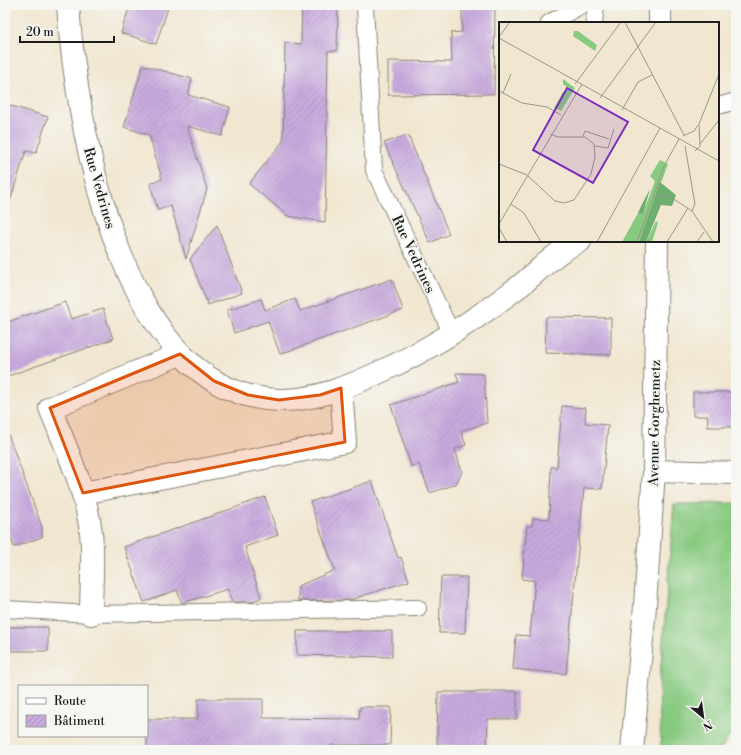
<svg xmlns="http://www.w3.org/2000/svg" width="741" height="755" viewBox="0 0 741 755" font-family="'Libre Bodoni',serif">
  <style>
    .grass { fill: #89ca81; stroke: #52734e }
    .building { fill: url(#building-hatch) }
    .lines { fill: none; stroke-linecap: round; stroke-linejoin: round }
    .service-casing { stroke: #868276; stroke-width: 18 }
    .minor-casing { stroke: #868276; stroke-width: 24 }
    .service { stroke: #fff; stroke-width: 16 }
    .minor { stroke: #fff; stroke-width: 22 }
    .marked { fill: #de560d; fill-opacity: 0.2; stroke: #de560d; stroke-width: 3; stroke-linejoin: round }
    .labels { text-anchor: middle; stroke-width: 3.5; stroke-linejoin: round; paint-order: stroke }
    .street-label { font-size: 14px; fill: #1c1c1c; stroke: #f6f6f2 }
    .inset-road { fill: none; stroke: #9c9689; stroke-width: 1 }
    .view { fill: #7b2cbf; fill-opacity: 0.15; stroke: #7b2cbf; stroke-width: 2 }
    .inset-edge { fill: none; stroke: #1c1c1c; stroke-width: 2 }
  </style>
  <defs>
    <pattern id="building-hatch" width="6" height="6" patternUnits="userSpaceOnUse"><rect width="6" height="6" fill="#c8aade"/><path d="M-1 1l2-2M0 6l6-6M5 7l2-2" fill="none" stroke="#ab92be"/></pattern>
  </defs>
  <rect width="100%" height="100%" fill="#f6f6f2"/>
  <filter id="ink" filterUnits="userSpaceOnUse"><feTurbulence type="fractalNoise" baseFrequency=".025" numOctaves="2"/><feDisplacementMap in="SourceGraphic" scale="8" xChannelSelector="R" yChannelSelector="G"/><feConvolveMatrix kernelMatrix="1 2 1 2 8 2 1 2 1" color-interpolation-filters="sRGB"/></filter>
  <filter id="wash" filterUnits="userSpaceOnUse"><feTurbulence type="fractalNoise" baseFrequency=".012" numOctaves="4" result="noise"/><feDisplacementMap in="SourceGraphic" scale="16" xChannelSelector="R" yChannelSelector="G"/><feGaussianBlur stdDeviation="0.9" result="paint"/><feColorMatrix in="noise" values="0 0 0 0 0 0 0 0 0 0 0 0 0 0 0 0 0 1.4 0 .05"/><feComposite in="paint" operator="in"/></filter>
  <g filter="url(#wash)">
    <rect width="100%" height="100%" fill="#f1e7d1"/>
    <path class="grass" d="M736,503v224l-16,23h-59l-2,-60 15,-186z"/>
    <g id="blocks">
      <path class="building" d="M130,5h39l-13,39 -35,-11z
        M302,5h36l-1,46h-9l-3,171 -37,-6 -39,-32 34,-43 2,-98 16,1z
        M462,5h33l-1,89 -106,1v-34l64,1 -1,-29 11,-1z
        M143,65l49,14 -4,16 42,12 -8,29 -35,-10 20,63 -21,70 -15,-53 -13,4 -4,-13 -4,-14 12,-4 -13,-44 -25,-8z
        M5,104l43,13 -12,36 -10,-2 -16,50 -5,-1z
        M408,135l41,99 -19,9 -46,-100z
        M217,225l25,68 -34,12 -18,-46z
        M392,279l11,31 -123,44 -12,-33 -34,12 -7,-23 34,-11 4,11 30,-11 5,12z
        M65,302l6,17 32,-10 10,30 -108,38v-54z
        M546,317l65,1v37l-66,-2z
        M456,373l28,1 3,49 -26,8 5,14 -11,4 7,23 -6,12 -26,9 -11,-29 -8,2 -20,-61 68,-23z
        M693,392h43v35h-29l1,-11h-15z
        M562,406l24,2 -1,15 23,2 -6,64 -18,-1 -18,186 -53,-5 3,-34 14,1 5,-55 -13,-2 5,-53h5l1,-8 16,1 2,-52h6z
        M5,434h3l34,93v10l-28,10 -9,-25z
        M372,481l26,77 3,-1 8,24 -59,19 -52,1v-15l37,-16 -25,-68z
        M265,497l13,38 -33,12 16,51 -10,4h-19l-4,-13 -46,14 -5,-13 -33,12 -20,-55z
        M441,577h26l-2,56h-26z
        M5,627h43v24h-43z
        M297,631h95v26l-95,-2z
        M488,691h29v28h-29l-1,26h-50l1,-53h50z
        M198,699h65v19l96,1 1,-12h31l-1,38h-59l-1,5h-183v-31h51z"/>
    </g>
  </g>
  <g filter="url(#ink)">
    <use href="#blocks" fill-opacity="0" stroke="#868276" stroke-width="1"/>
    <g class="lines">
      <g class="service-casing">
        <path id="service" d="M365,7l9,163 78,164
          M549,23l33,-18
          M594,23l2,-18
          M718,106l18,-5
          M5,609l86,5 327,-6"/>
      </g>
      <g class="minor-casing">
        <path id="minor" d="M68,5c8,120 53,391 211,395 36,1 71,-14 103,-29 49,-22 93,-51 135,-83 21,-16 39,-37 63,-47
          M660,23v-18
          M654,471l82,2
          M83,493l262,-51 -4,-54
          M91,614c0,-26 3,-55 0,-81 -5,-43 -25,-85 -41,-125l130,-54
          M632,750l13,-144 9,-135 3,-230"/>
      </g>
      <use href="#service" class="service"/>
      <use href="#minor" class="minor"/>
    </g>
  </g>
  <path class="marked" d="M180,354l34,27 34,14 31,5 41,-5 21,-7 4,54 -262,51 -33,-85z"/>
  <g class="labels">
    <g class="street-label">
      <text transform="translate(100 188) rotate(74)" y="5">Rue Vedrines</text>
      <text transform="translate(414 254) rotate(65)" y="5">Rue Vedrines</text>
      <text transform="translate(654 423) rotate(-89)" y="5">Avenue Gorghemetz</text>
    </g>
  </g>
  <g transform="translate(499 22)">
    <rect width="220" height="220" fill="#f1e7d1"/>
    <path d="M75,9h4l19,14 -2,6 -22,-15zM64,57l12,9 -14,23 -7,-3 9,-16 6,-3 -6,-5zM161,138l8,4 -29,78h-17l16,-29h5l12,-32 -5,-5zM157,199l2,2 -6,19h-6z" fill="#89ca81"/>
    <path d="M161,160l16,13 -4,11 -11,-1 -15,37h-7zM151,167l-7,25 -5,-1 3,-7z" fill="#6eae6f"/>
    <path class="inset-road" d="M126,0l59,113M0,15l11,-15M0,16l220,123M76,62l46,-62M0,69l23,12 25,4 14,8M4,71l8,-19M101,76l56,-76M123,88l16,-28 14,-7M84,114l2,-5 24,8M184,114l11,-5 4,-6M201,122l19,-24M96,124l13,2 6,-19M186,124l10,58 -3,7M196,129l5,-5 -1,-22 20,-50M0,142l28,11 28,26 9,2 10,-3 17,-26 4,-17 -1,-13 -9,-7h-27l-8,-3M154,175l16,-1 23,15 21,31M12,182l13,9 17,29M0,202l83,-140M0,206l8,14M98,220l63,-114M138,220l27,-76 15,-27M168,220l21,-34M198,220l7,-10"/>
    <path class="view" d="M68,66l61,34 -35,61 -60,-33z"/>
    <rect width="220" height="220" class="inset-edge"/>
  </g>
  <rect width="741" height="755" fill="none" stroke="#f6f6f2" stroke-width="20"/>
  <rect x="18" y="685" width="130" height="52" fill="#f6f6f2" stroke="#9f9f9c"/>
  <rect x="26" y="698" width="20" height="6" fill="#ffffff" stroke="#9f9f9c"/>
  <text x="54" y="705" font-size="12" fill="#1c1c1c">Route</text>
  <rect x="26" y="715" width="20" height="12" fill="url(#building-hatch)" stroke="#9f9f9c"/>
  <text x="54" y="725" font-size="12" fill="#1c1c1c">Bâtiment</text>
  <g transform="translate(703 717) rotate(151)" stroke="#f6f6f2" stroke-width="3" paint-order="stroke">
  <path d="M0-3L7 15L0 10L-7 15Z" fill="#1c1c1c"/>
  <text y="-6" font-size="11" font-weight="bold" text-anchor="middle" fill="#1c1c1c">N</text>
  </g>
  <path d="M20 36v6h94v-6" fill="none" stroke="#1c1c1c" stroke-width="2"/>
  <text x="26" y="36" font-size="12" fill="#1c1c1c" stroke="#f6f6f2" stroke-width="3" paint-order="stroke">20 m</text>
</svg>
